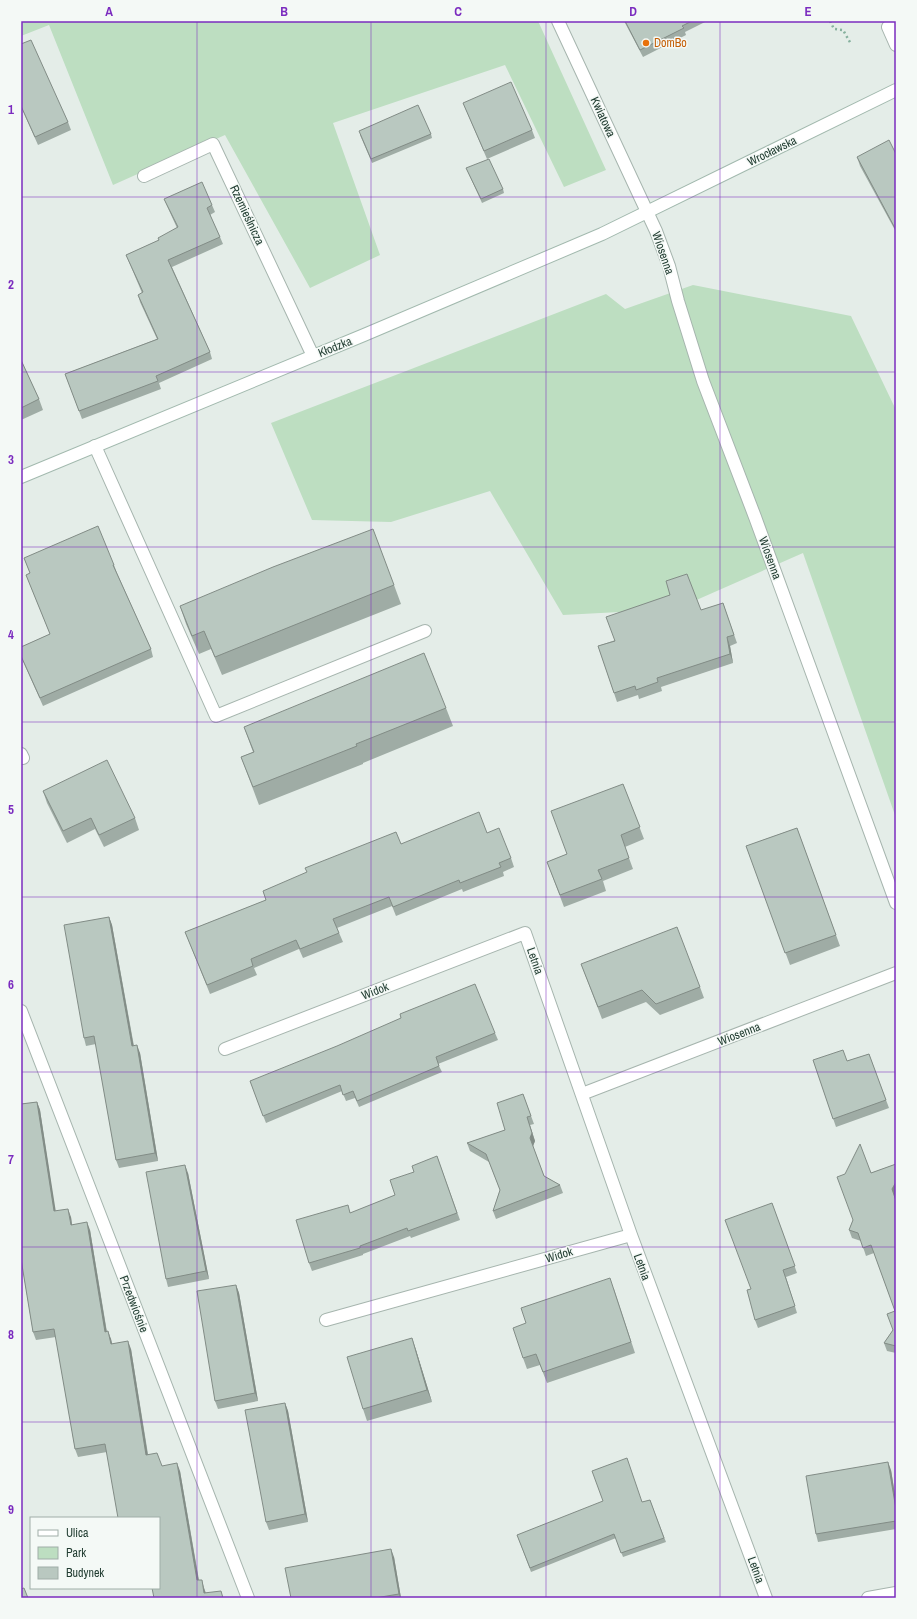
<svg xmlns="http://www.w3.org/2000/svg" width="917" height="1619" viewBox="0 0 917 1619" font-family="'Archivo Narrow',sans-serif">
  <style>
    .green { fill: #bddec1 }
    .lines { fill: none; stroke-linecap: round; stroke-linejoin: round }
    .service-casing { stroke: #a6b5ae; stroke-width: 14 }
    .minor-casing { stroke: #a6b5ae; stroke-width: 14 }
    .secondary-casing { stroke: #a2b9ae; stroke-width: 14 }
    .path { stroke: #85b09d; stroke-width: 2.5; stroke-dasharray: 2 3; stroke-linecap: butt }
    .service { stroke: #fff; stroke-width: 12 }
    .minor { stroke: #fff; stroke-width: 12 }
    .secondary { stroke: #fff; stroke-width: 12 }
    .wall { fill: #9faca5 }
    .shaded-wall { fill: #828c86 }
    .building { fill: #b9c8c0; stroke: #828c86 }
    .grid { fill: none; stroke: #7b2cbf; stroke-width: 1; stroke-opacity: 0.55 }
    .food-dot { fill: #e8710a; stroke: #f4f9f6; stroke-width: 1.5 }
    .labels { text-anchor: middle; stroke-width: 3; stroke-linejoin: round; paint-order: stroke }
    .food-label { font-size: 12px; fill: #c56008; stroke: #f4f9f6; text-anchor: start }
    .street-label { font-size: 12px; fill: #233e33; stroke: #f4f9f6 }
    .neatline { fill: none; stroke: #7b2cbf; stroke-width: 1.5 }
    .grid-label { font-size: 13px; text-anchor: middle; font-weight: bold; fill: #7b2cbf }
  </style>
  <rect width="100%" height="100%" fill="#e4ede8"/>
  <path class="green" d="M21,21h517l68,149 -42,17 -59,-122 -172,58 47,132 -70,33 -85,-153 -112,50 -64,-160 -28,11z
    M693,285l158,31 45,94v408l-93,-265 -127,56 -113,6 -73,-124 -99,31 -79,-2 -41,-97 335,-129 19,15z"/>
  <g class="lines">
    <g class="service-casing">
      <path id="service" d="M896,23l-8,4 8,18
        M21,754l2,4"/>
    </g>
    <g class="minor-casing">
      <path id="minor" d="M558,21l98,210 13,35 9,35 25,80 52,136 141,386
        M144,176l69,-32 100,212
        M95,446l121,270 209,-85
        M21,1011l227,587
        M225,1049l300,-116 106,302 135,363
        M582,1094l314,-121
        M326,1320l305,-85
        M868,1598l28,-5"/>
    </g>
    <g class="secondary-casing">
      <path id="secondary" d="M21,477l343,-142 238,-101 294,-144"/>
    </g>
    <path class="path" d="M830,21l4,8 9,1 8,14"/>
    <use href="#service" class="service"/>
    <use href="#minor" class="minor"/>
    <use href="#secondary" class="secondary"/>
  </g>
  <path class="wall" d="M624,21h83l-22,11 1,3 -43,22z
    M21,44l47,78 3,8 -33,15 -17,-38z
    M463,103l69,27 3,8 -48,21z
    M431,134l1,4 -60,25 -12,-28z
    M896,154v78l-36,-66 -3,-9z
    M466,168l37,21 1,4 -22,10z
    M164,199l48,6 3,7 -5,3 10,22 3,7 -51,23 38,85 2,7 -53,24 2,6 -79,30 -17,-45 92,-35 -17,-37 -2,-7 4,-2 -16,-38 33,-15 18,-12 -10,-22z
    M21,360l18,39 4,11 -22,10z
    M24,558l90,7 3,8 34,76 2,8 -110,49 -22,-49v-10l29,-13 -24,-59 4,-2z
    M394,585l7,19 -179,71 -11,-26 -12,5 -13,-30 -6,-18z
    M723,603l14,40 -7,3 3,17 -72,24 1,4 -23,8 -1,-4 -21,7 -19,-56z
    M446,708l7,18 -90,37v1l-104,41 -18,-48 12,-5 -9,-25z
    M623,784l21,55 -19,8 8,22 -30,12 3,10 -42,16 -17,-45 20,-8z
    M43,791l92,27 4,12 -35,17 -9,-18 -28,14 -20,-40z
    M797,828l43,118 -50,19 -44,-119z
    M487,833l24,25 3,9 -11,5 1,4 -41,16 -1,-3 -66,27 -4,-10 -55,22 6,14 -40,16 -4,-9 -45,19 3,7 -47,19 -25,-62 81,-32 -3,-9 138,-47z
    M109,917l3,8 22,121 6,7 18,108 -39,7 -3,-8 -20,-116 -10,2 -2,-8z
    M581,964l119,23 4,11 -44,17 -14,-13 -44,17z
    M495,1033l3,7 -60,24 4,8 -83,35 -4,-9 -9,3 -4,-10 -76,32 -16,-42z
    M869,1054l20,54 -53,19 -23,-67 34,1z
    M523,1094l11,30 -4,1 5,16 -2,5 11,30 16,9 3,8 -67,26 -3,-8 7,-21 -11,-28 -19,-11 -3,-8 38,-13z
    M21,1101l1,3 15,-2 3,8 15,101 16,6 1,8 18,5 17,102 4,7 1,5 19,5 17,105 14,12 18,5 19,109 5,8 2,5 18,5 -65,-10 -52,-136 -29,5 -3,-8 -19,-112 -20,3 -3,-8 -12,-73z
    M437,1156l23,64 -49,18 -1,-2 -47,18v1l-51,16 -3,-8 42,-50 44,-18 19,-23z
    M896,1164v30l-2,3 2,4v152l-9,-2 -3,-8 9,-13 2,-19 -21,-58 -8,3 -5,-15 -9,-3 -3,-8 22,-57z
    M188,1173l21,106 -41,8 -2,-8z
    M772,1203l25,70 -11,4 11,36 -39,15 -3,-8z
    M236,1285l3,8 19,108 -40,8 -3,-8z
    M614,1289l21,64 -88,30 -7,-18 -13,4 -4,-11 3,-35z
    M412,1338l4,12 16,52 -65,19 -4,-12z
    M285,1403l3,8 20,111 -39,8 -3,-8z
    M891,1470l5,31v28l-78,13 -2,-8z
    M650,1500l16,42 -43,15 -7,-19 -85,34 -14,-37z
    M394,1557l7,41h-110z"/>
  <path class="shaded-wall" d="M727,637l3,9 3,17 -3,-9z
    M109,917l3,8 23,129 -3,-8z
    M137,1045l3,8 18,108 -3,-8z
    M37,1102l3,8 17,109 -3,-8z
    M527,1117l8,24 -2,5 -3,-8z
    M185,1165l3,8 21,106 -3,-8z
    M896,1182v12l-2,3 -2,-8z
    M68,1209l3,8 2,16 -2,-8z
    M87,1222l3,8 18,110 -3,-8z
    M236,1285l3,8 19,108 -3,-8z
    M108,1331l3,8 3,13 -3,-8z
    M412,1338l4,12 16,52 -5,-12z
    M128,1341l3,8 18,114 -3,-8z
    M285,1403l3,8 20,111 -3,-8z
    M888,1462l3,8 5,31v8z
    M177,1463l3,8 20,117 -3,-8z
    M391,1549l3,8 7,41h-1l-1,-4z
    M202,1580l2,8 3,10 -3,-5z"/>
  <path class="building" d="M625,21h67l-10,5 2,2 -44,22z
    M31,40l37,82 -33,15 -14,-31v-62z
    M511,82l21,48 -48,21 -21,-48z
    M418,105l13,29 -60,25 -12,-28z
    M889,140l7,14v76l-39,-73z
    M489,159l14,30 -22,10 -15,-31z
    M202,182l10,23 -5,3 13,29 -52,23 42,92 -54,24 2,5 -79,30 -14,-37 93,-35 -20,-44 5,-3 -17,-37 33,-15 -1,-2 20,-11 -14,-28z
    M21,360l18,39 -18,9z
    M98,526l16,39h-1l38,84 -111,49 -19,-42v-9l29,-13 -24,-59 4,-2 -6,-15z
    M373,529l21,56 -179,72 -11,-26 -12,5 -12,-30 93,-39z
    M687,574l14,36 22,-7 11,32 -7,2 3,17 -73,24 1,4 -22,8 -1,-4 -21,7 -16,-47 17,-5 -9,-24 64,-22 -4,-14z
    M424,653l22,55 -90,36 1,2 -104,41 -12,-30 13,-5 -10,-25z
    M107,760l28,58 -36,17 -8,-17 -28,13 -20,-40z
    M623,784l17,43 -19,8 8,23 -31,12 4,9 -42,16 -13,-33 20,-8 -16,-43z
    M479,812l8,21 12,-5 12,30 -12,5 2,4 -41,16 -1,-3 -66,27 -4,-10 -56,22 6,14 -39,16 -4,-9 -45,19 2,7 -46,19 -22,-53 81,-32 -3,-9 44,-19 -2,-4 91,-36 5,12z
    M797,828l39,107 -51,18 -39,-107z
    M109,917l23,129 5,-1 18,108 -39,7 -22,-124 -10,2 -20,-113z
    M677,927l23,60 -44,17 -14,-14 -44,17 -17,-43z
    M475,984l20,49 -59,24 3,9 -82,35 -4,-10 -10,4 -3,-10 -77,31 -13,-35 87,-35 64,-28 -1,-4z
    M843,1050l4,11 22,-7 17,46 -53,19 -20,-59z
    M523,1094l8,22 -4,1 5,16 -2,5 14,38 16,9 -67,26 7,-21 -14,-36 -19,-11 38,-13 -8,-27z
    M37,1102l17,109 14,-2 3,16 16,-3 18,110 3,-1 3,13 17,-3 18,114 11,-2 5,13 15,-3 20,117h5l2,13 17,-2 2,7h-69l-2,-10h7v-70h-41l-13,-74 -30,5 -21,-120 -21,3 -12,-73v-155z
    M860,1144l11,29 25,-9v18l-4,7 4,12v145l-12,-3 9,-13 -6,-16 8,-3 -24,-66 -8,3 -5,-15 -9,-3 4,-10 -16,-43 8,-3z
    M437,1156l20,57 -49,18 -1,-3 -47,18v2l-51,15 -13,-43 52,-15 2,8 45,-18 -5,-15 24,-8 -2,-6z
    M185,1165l21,106 -40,8 -20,-107z
    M772,1203l23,63 -12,4 12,36 -40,14 -8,-30 4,-1 -26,-69z
    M610,1278l21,64 -88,30 -7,-18 -13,4 -10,-30 13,-5 -5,-15z
    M236,1285l19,108 -40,8 -18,-110z
    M412,1338l15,52 -64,19 -16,-52z
    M285,1403l20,111 -39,8 -21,-112z
    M627,1458l15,44 8,-2 14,38 -43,15 -7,-19 -84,34 -13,-33 86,-34 -11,-30z
    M888,1462l8,47v12l-80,13 -10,-58z
    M391,1549l8,45 -24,4h-84l-6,-30z
    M24,1588l4,10h-7v-9z"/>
  <path class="grid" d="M197,21v1577M371,21v1577M546,21v1577M720,21v1577M21,197h875M21,372h875M21,547h875M21,722h875M21,897h875M21,1072h875M21,1247h875M21,1422h875"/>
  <circle class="food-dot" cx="646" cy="43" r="4"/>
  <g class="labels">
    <g class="food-label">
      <text x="654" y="47">DomBo</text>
    </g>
    <g class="street-label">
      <text transform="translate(603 117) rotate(65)" y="4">Kwiatowa</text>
      <text transform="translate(772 151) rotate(-26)" y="4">Wrocławska</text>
      <text transform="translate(247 215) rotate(65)" y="4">Rzemieślnicza</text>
      <text transform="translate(663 253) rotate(71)" y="4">Wiosenna</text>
      <text transform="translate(335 347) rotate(-22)" y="4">Kłodzka</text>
      <text transform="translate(770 558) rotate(70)" y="4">Wiosenna</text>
      <text transform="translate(535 961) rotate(71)" y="4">Letnia</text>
      <text transform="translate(375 991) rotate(-21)" y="4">Widok</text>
      <text transform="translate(739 1034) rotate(-21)" y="4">Wiosenna</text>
      <text transform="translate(559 1255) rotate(-16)" y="4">Widok</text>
      <text transform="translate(642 1267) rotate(70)" y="4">Letnia</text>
      <text transform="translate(134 1304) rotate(69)" y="4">Przedwiośnie</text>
      <text transform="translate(756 1570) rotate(70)" y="4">Letnia</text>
    </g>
  </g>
  <rect width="917" height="1619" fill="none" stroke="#f4f9f6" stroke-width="44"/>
  <rect x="30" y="1517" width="130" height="72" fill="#f4f9f6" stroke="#a0aea8"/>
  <rect x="38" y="1530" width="20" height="6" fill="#ffffff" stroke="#a0aea8"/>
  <text x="66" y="1537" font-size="12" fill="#233e33">Ulica</text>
  <rect x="38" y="1547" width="20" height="12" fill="#bddec1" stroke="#a0aea8"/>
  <text x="66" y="1557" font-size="12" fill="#233e33">Park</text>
  <rect x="38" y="1567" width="20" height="12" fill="#b9c8c0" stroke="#a0aea8"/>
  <text x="66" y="1577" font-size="12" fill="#233e33">Budynek</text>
  <rect x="22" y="22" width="873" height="1575" class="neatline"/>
  <g class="grid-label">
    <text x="109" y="16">A</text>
    <text x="284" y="16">B</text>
    <text x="458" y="16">C</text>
    <text x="633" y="16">D</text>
    <text x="808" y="16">E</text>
    <text x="11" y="114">1</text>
    <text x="11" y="289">2</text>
    <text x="11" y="464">3</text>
    <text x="11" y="639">4</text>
    <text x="11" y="814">5</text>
    <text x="11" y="989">6</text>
    <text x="11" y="1164">7</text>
    <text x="11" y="1339">8</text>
    <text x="11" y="1514">9</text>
  </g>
</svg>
